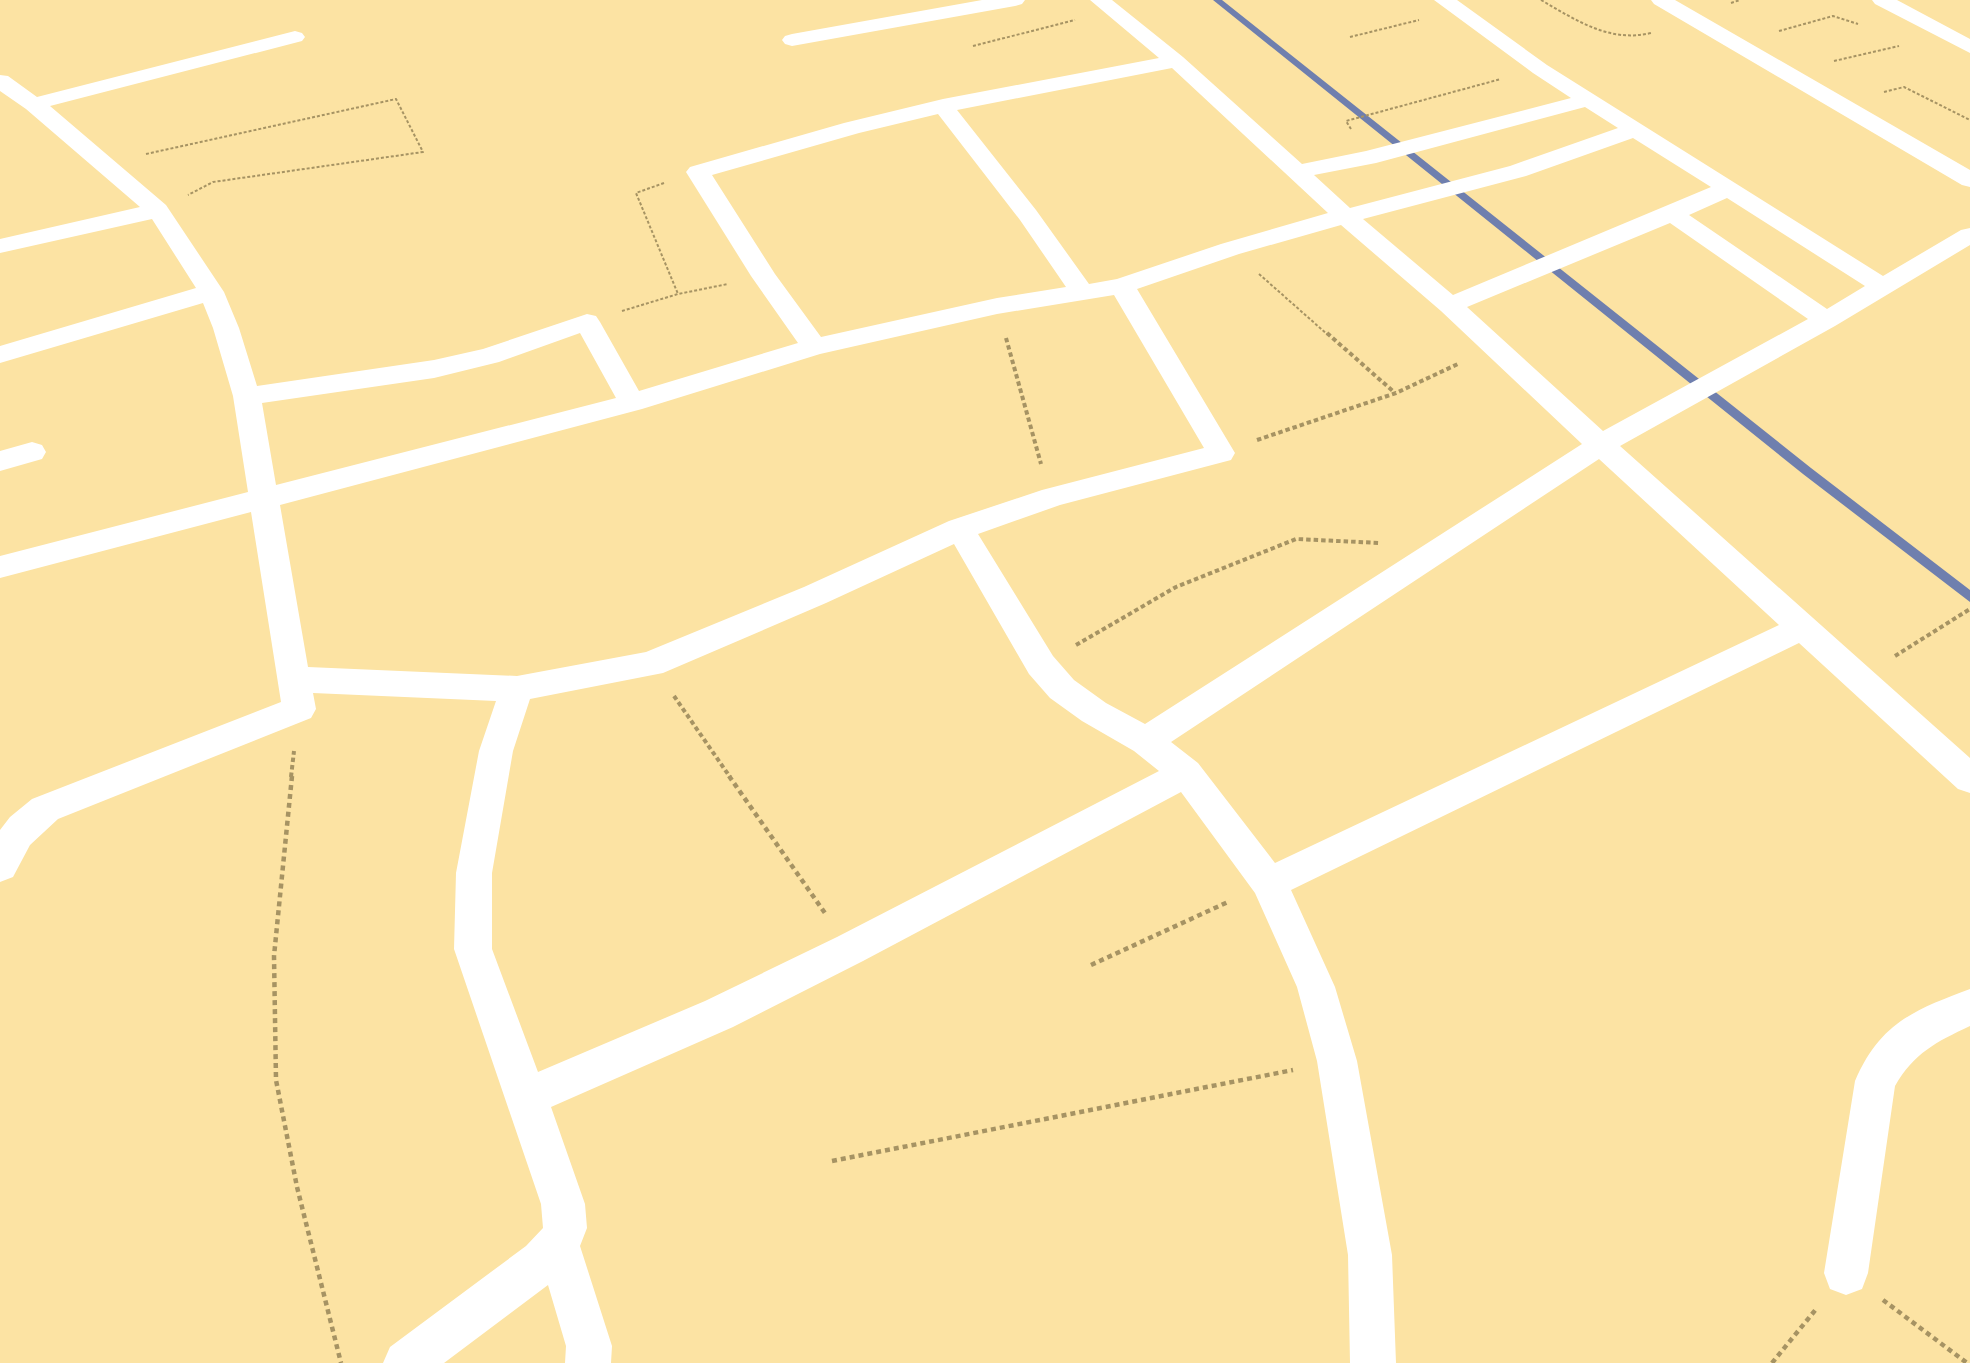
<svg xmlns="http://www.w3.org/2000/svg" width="1970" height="1363" viewBox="0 0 1970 1363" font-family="'Roboto Serif',serif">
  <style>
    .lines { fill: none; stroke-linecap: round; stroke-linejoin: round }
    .stream { fill: #6f7fae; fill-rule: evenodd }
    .path-far2 { stroke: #a69363; stroke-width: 2; stroke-dasharray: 3 2; stroke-linecap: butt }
    .path-far1 { stroke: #a69363; stroke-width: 4; stroke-dasharray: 4.5 3; stroke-linecap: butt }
    .path { stroke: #a69363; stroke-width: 4.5; stroke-dasharray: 5 4; stroke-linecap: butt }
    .street { fill: #fff; fill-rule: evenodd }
  </style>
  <rect width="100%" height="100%" fill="#fce3a3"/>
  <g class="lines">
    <path class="stream" d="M1213,0h9l589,468 159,122v12l-167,-128z"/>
    <path class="path-far2" d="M1541,0c35,20 68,43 110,33
      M1731,3l9,-3
      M1779,31l54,-15 25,8
      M1350,37l69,-17
      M973,46l102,-26
      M1834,61l65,-15
      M1884,92l20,-5 66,33
      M1351,129l-5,-8 155,-42
      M146,154l250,-55 27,53 -210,30 -25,13
      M664,183l-28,10 42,101
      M1259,274l69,61
      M622,311l56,-17 50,-10"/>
    <path class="path-far1" d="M1327,333l68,60
      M1006,338l35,126
      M1257,440l139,-47 64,-30
      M1076,645l100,-58 120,-48 84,4
      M1895,656l75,-47
      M674,696l56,81
      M291,777l3,-26"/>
    <path class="path" d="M292,776l-18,180 2,124 21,107 44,176
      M729,776l98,140
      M1091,965l139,-64
      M832,1161l461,-91
      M1883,1300l84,63
      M1772,1363l45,-55"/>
    <path class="street" d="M982,0h43l-3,4 -7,2 -223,40 -7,-2 -3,-4 3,-4 7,-2z
      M1090,0h22l71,57 119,107 64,-13 205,-53 -38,-25 -99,-73h23l90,65 336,211 78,-46 9,-2v17l-135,81 -215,120 350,312v35l-12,-4 -159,-146 -508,247 44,97 22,74 35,194 4,108h-46l-2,-108 -31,-194 -20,-74 -42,-94 -74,-101 -318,169 -130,66 -182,80 34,97 2,24 -7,18 32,100 -1,17h-46l1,-17 -18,-61 -104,78h-61l7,-16 136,-101 17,-18 -2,-24 -87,-255 2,-76 23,-122 17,-50 -183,-8 3,16 -5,9 -253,101 -28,26 -17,32 -13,5v-52l10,-13 22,-18 249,-97 -30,-190 -251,66v-22l248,-64 -15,-96 -20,-68 -10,-25 -203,60v-17l196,-58 -44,-69 -152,34v-14l140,-32 -114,-98 -26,-18v-16l8,1 29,21 258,-66 7,2 3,4 -3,4 -252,65 116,99 58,87 15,36 18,58 177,-26 49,-11 104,-35 9,2 4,6 39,69 159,-48 -47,-67 -65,-104 4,-5 154,-44 99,-24 216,-41zM1172,68l156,145 -107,31 -104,35 -28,5 -53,-74 -79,-100zM1585,107l33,21 -108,38 -160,42 -36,-33 62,-12zM938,114l82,106 46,67 -69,11 -176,39 -46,-63 -63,-99 147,-42zM1633,138l78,49 -258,108 -90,-76 163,-43zM1727,198l138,88 -38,23 -138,-94zM1670,223l138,96 -205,112 -136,-124zM1341,225l100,86 141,133 -437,280 -39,-21 -32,-23 -21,-24 -75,-122 82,-29 171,-45 4,-7 -98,-164 102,-35zM1114,295l90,153 -162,42 -93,31 -145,66 -158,65 -129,24 -209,-9 -28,-162 362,-96 178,-55 177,-40zM580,333l36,65 -340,87 -14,-82 172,-25 65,-16zM1599,459l180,166 -504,238 -77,-100 -27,-21zM954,544l75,130 21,24 32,23 52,30 25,20 -322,166 -132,64 -167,71 -46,-123v-76l21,-122 17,-52 133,-26 163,-70z
      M1651,0h24l295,170v17l-8,-2 -308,-181z
      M1872,0h25l73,39v14l-95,-49z
      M32,442l10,3 4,7 -4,7 -42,12v-20z
      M1970,989v37c-34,16 -56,27 -75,60l-27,187 -6,16 -16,6 -16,-6 -6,-16 31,-192c25,-58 59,-71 115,-92z"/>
  </g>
</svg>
